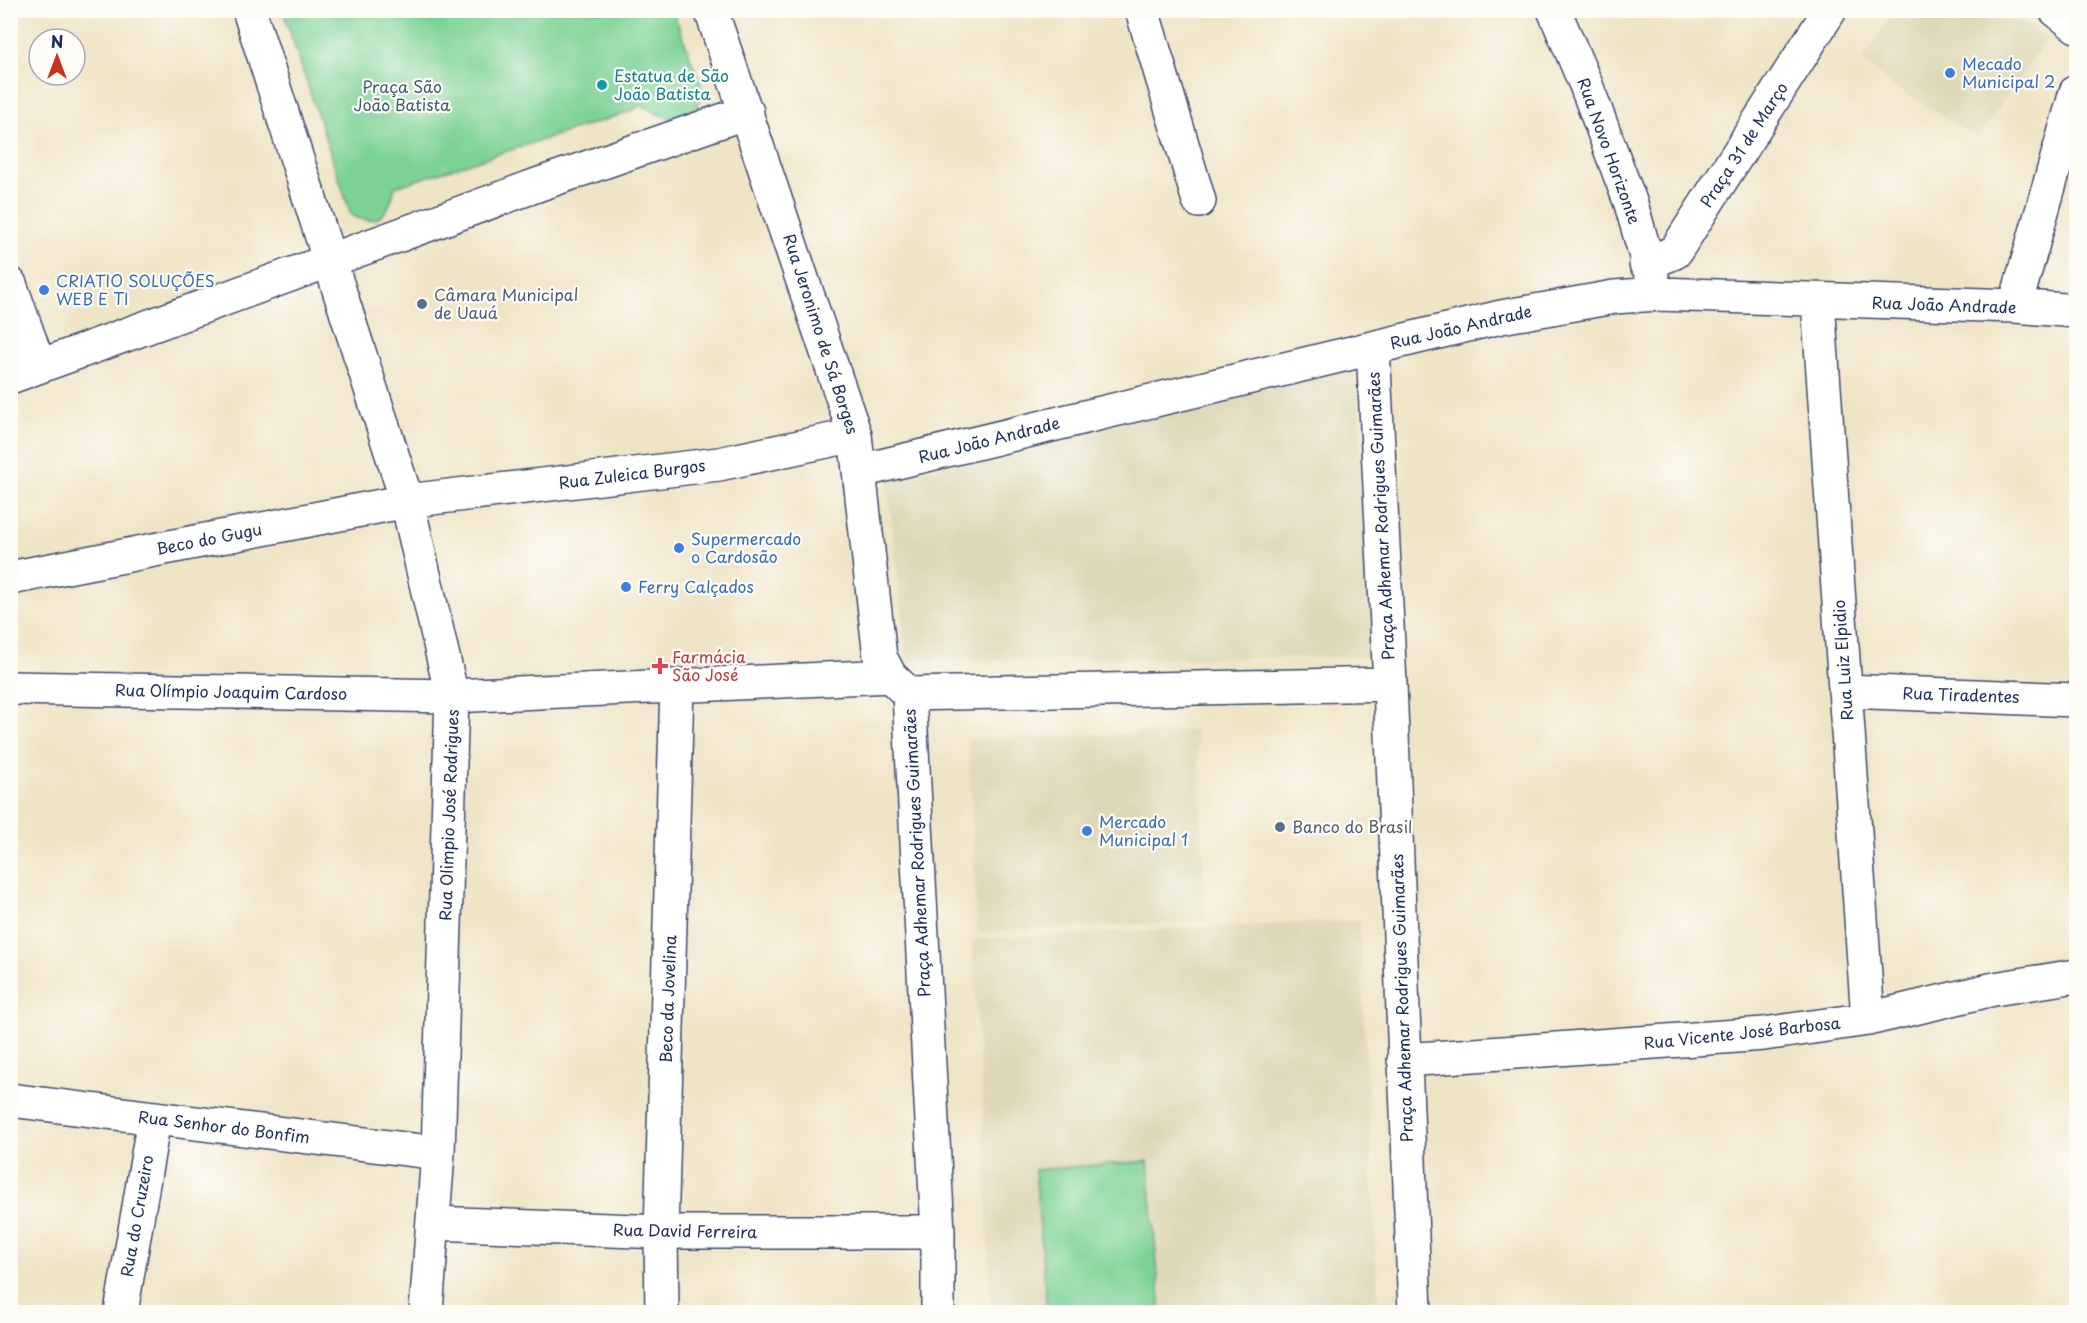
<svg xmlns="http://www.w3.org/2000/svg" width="2087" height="1323" viewBox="0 0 2087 1323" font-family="'Playpen Sans',sans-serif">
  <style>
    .built { fill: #dfd8b8 }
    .green { fill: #7cd295; stroke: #4c807a; stroke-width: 1.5 }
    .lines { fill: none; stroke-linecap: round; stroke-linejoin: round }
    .minor-casing { stroke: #3b4a6e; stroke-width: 36 }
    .minor { stroke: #fff; stroke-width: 33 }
    .shop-dot { fill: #3f7fe0; stroke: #fdfcf7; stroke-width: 2 }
    .culture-dot { fill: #0f9aa8; stroke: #fdfcf7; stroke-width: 2 }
    .service-dot { fill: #5c6f8a; stroke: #fdfcf7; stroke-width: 2 }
    .health-dot { fill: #e0444e; stroke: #fdfcf7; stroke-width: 2 }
    .labels { text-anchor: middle; stroke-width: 4.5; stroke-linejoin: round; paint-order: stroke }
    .shop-label { font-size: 16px; fill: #366cbe; stroke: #fdfcf7; text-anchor: start }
    .culture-label { font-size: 16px; fill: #0d838f; stroke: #fdfcf7; text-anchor: start }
    .park-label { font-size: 16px; fill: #38606e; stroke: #fdfcf7 }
    .street-label { font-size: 16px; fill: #1b2f5e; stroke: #fdfcf7 }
    .service-label { font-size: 16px; fill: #4e5e75; stroke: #fdfcf7; text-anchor: start }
    .health-label { font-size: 16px; fill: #be3a42; stroke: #fdfcf7; text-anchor: start }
  </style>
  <rect width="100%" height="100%" fill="#fdfcf7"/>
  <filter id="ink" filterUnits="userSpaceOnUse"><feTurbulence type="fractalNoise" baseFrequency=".0167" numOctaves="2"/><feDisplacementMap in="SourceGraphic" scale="12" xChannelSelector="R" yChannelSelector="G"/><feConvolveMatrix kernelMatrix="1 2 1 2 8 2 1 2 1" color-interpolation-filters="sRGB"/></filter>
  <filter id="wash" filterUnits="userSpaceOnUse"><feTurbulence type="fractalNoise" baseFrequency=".008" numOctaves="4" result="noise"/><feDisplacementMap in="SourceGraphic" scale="24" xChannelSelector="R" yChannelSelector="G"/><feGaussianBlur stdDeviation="1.35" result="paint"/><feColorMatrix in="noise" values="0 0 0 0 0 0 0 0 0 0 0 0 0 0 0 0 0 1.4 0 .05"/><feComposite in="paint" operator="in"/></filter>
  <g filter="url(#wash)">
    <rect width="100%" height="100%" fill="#f0e4c6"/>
    <path class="built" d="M1894,11h114l39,27 -69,100 -85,-52 -31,-26z
      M1354,364l26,293 -473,3 -20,-180z
      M1197,730l9,191 -229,11 -9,-192z
      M1359,920l20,392h-388l-5,-137 -14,-236z"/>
    <path class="green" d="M283,11h390l30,80c-13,39 -33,30 -62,14l-12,7 -234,75c-6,26 -16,42 -44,28z
      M1148,1161l13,151h-114l-12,-142z"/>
  </g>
  <g filter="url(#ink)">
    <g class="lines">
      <g class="minor-casing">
        <path id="minor" d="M249,10l158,491 45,195 -14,457 -12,159
          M711,10l144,425 25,222 10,19 19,18
          M1142,10l57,191
          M1554,10l32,75 45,119 23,80
          M2056,10l20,16
          M1646,264l29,-12 155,-242
          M10,284l29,82
          M1818,301l50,718
          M2015,306l61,-214
          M1373,348l17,336 25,628
          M10,377l527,-192 210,-73
          M860,471l641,-154 113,-20 44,-3 357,12 61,5
          M10,578l397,-77 312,-37 136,-29
          M10,688l442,8 438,-20
          M1845,691l231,9
          M909,694l29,538v80
          M909,694l481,-10
          M1404,1060l360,-26 104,-15 126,-30 82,-13
          M10,1100l428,53
          M433,1223l228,9h277
          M121,1312l33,-193
          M662,1312l-1,-80 16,-546"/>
      </g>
      <use href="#minor" class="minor"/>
    </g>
  </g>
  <g class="shop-dot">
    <circle cx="1950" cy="73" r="6"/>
    <circle cx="44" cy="290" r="6"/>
    <circle cx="679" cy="548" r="6"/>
    <circle cx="626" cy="587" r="6"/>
    <circle cx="1087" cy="831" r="6"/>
  </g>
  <circle class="culture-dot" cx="602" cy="85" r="6"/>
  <g class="service-dot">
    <circle cx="422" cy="304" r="6"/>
    <circle cx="1280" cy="827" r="6"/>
  </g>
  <path class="health-dot" d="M657 657h6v6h6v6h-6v6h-6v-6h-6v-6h6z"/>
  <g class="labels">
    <g class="shop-label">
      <text x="1962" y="70">Mecado<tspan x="1962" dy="18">Municipal 2</tspan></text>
      <text x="56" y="287">CRIATIO SOLUÇÕES<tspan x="56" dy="18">WEB E TI</tspan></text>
      <text x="691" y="545">Supermercado<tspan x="691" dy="18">o Cardosão</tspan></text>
      <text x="638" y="593">Ferry Calçados</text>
      <text x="1099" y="828">Mercado<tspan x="1099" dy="18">Municipal 1</tspan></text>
    </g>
    <g class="culture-label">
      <text x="614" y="82">Estatua de São<tspan x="614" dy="18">João Batista</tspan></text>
    </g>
    <g class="park-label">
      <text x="402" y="93">Praça São<tspan x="402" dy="18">João Batista</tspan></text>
    </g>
    <g class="street-label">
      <text transform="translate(1744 145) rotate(-57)" y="6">Praça 31 de Março</text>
      <text transform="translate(1609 151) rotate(70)" y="6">Rua Novo Horizonte</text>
      <text transform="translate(1944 305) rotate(2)" y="6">Rua João Andrade</text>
      <text transform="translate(1461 327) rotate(-13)" y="6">Rua João Andrade</text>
      <text transform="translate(821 334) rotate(72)" y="6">Rua Jeronimo de Sá Borges</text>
      <text transform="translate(989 440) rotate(-14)" y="6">Rua João Andrade</text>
      <text transform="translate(632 474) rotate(-7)" y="6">Rua Zuleica Burgos</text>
      <text transform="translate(1381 516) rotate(-93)" y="6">Praça Adhemar Rodrigues Guimarães</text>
      <text transform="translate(209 539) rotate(-11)" y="6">Beco do Gugu</text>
      <text transform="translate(1843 660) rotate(-94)" y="6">Rua Luiz Elpidio</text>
      <text transform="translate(231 692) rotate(1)" y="6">Rua Olímpio Joaquim Cardoso</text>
      <text transform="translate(1961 695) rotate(2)" y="6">Rua Tiradentes</text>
      <text transform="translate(449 815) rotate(-88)" y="6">Rua Olimpio José Rodrigues</text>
      <text transform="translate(917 853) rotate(-93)" y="6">Praça Adhemar Rodrigues Guimarães</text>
      <text transform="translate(1402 998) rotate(-92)" y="6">Praça Adhemar Rodrigues Guimarães</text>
      <text transform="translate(668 999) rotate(-88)" y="6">Beco da Jovelina</text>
      <text transform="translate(1742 1033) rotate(-6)" y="6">Rua Vicente José Barbosa</text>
      <text transform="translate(224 1127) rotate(7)" y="6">Rua Senhor do Bonfim</text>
      <text transform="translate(137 1216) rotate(-80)" y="6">Rua do Cruzeiro</text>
      <text transform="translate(685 1231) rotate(1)" y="6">Rua David Ferreira</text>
    </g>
    <g class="service-label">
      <text x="434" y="301">Câmara Municipal<tspan x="434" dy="18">de Uauá</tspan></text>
      <text x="1292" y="833">Banco do Brasil</text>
    </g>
    <g class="health-label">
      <text x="672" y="663">Farmácia<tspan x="672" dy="18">São José</tspan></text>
    </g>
  </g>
  <rect width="2087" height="1323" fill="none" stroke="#fdfcf7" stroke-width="36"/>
  <g transform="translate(57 57)"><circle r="28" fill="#fdfcf7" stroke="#a3aaba" stroke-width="1.5"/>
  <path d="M0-4.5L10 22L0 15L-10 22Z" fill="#c8321e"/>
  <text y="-9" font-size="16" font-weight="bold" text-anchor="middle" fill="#1b2f5e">N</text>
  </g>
</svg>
